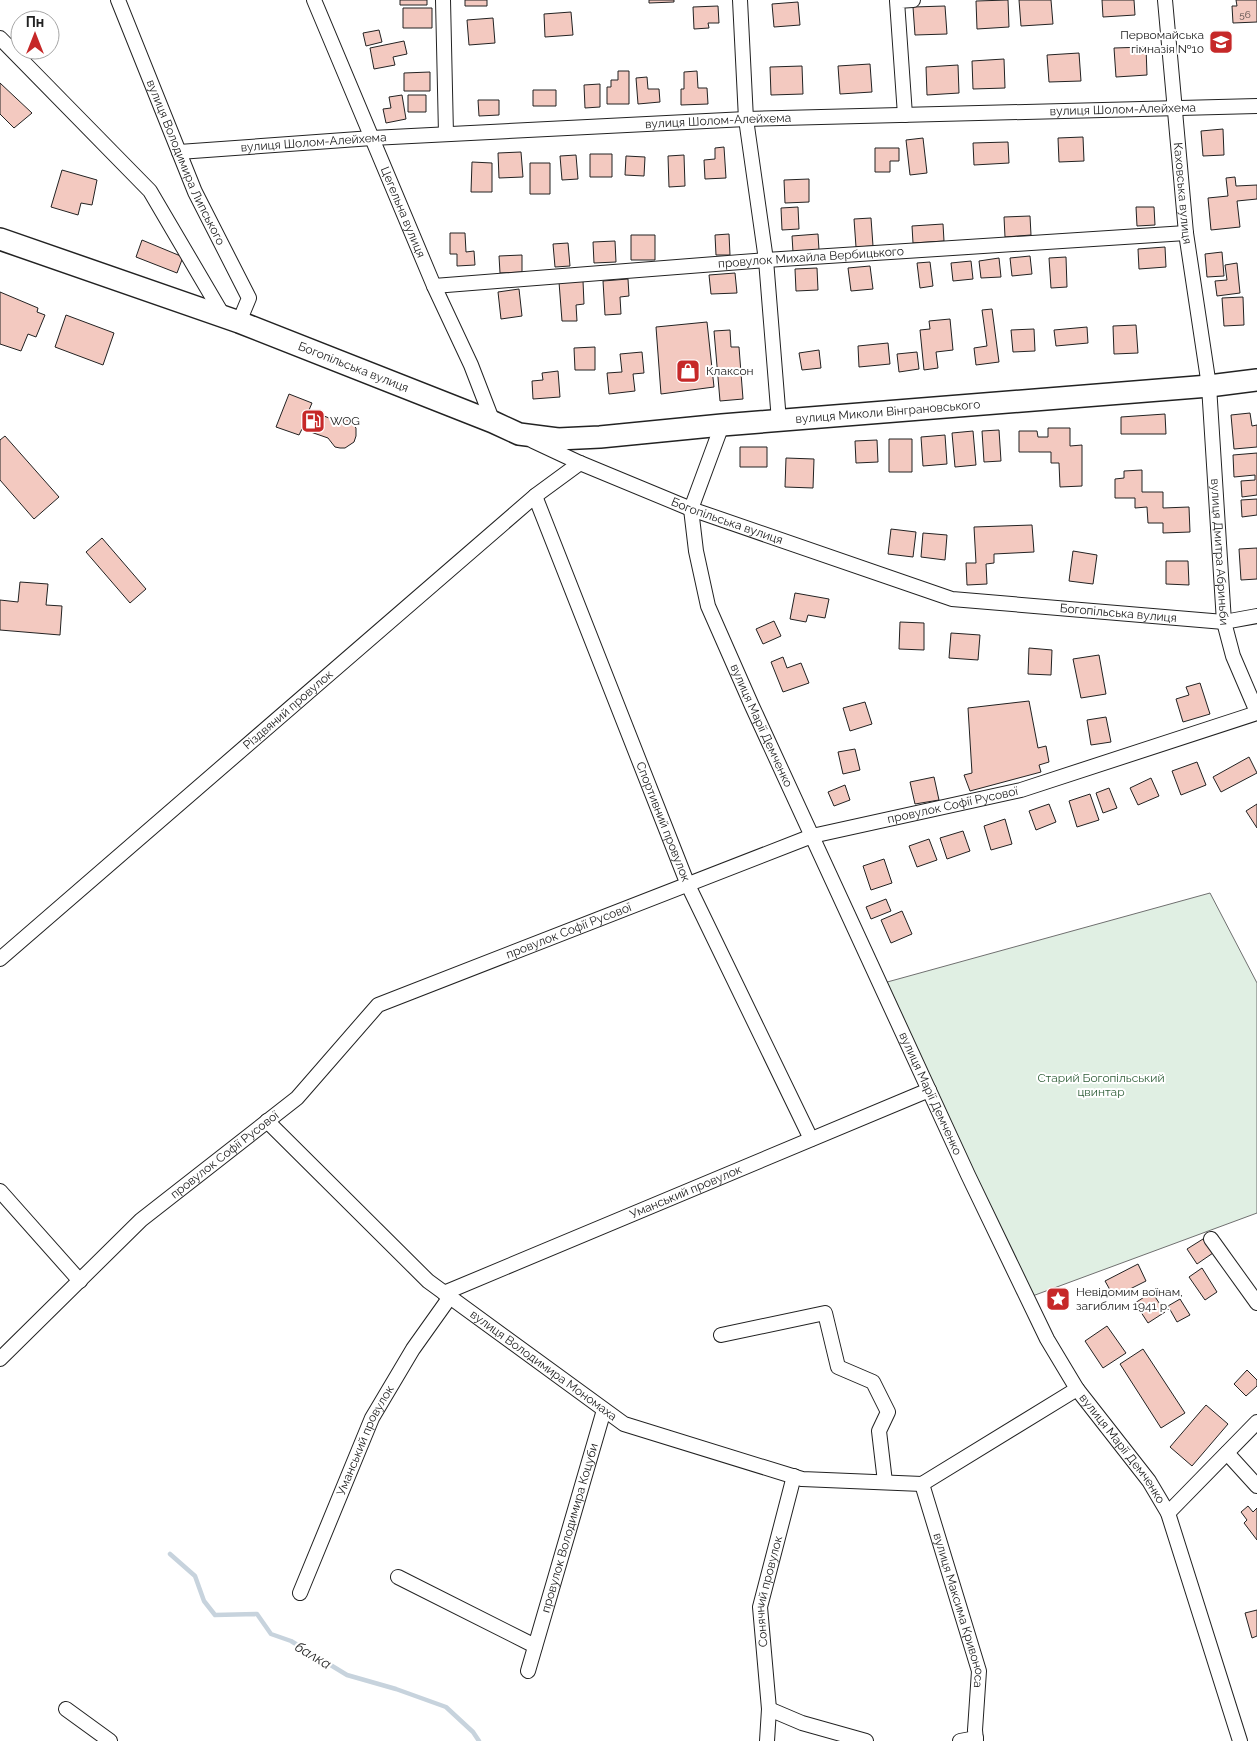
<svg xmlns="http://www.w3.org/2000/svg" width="1257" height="1741" viewBox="0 0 1257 1741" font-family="Raleway,sans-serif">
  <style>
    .green { fill: #e0efe3; stroke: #6f6f6f }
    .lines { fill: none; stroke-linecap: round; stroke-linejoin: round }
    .stream { stroke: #c7d3dd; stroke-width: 4.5 }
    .building { fill: #f3c9c0; stroke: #222 }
    .street-casing { stroke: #222; stroke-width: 16 }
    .primary-casing { stroke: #222; stroke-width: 24 }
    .street { stroke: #fff; stroke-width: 14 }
    .primary { stroke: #fff; stroke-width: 21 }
    .labels { text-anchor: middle; stroke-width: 4; stroke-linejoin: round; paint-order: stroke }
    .number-label { font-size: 10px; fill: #564c4a }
    .poi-label { font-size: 12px; fill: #222; stroke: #fff; text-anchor: start }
    .street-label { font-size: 12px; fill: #222; stroke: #fff }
    .park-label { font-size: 12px; fill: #2f5e38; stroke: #fff }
    .water-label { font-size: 14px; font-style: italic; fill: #222; stroke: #fff }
  </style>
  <rect width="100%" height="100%" fill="#fff"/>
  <path class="green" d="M1210,893l47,90v230l-230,85 -147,-314z"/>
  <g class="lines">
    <path class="stream" d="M170,1554l25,22 9,25 11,14 42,-1 14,20 20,7 56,34 49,14 50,18 27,25 6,9"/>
  </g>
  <path class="building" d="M400,0h27v5h-27z
    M465,0h22v6h-22z
    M649,0h25v2l-25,1z
    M1008,0l1,27 -32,2 -1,-28z
    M1019,0h32l2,24 -32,2z
    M1102,0h32l1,15 -32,2z
    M1236,0h21v22l-24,1 -1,-17h5z
    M798,2l2,23 -26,2 -2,-23z
    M718,6l1,17h-11l1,5 -15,1 -1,-22z
    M945,6l2,28 -32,1 -2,-28z
    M403,8h29v20h-29z
    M571,12l2,23 -28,2 -1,-23z
    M493,18l2,25 -26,2 -2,-25z
    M379,30l3,12 -16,4 -3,-13z
    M404,41l3,13 -14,3 2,8 -21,4 -4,-21z
    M1146,47l1,28 -31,2 -2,-29z
    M1079,53l2,28 -32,1 -2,-27z
    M1004,59l1,29 -32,1 -1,-28z
    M870,64l2,28 -32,2 -2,-28z
    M958,65l1,28 -32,2 -1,-28z
    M802,66l1,28 -32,1 -1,-28z
    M618,71h11v33h-22v-17h4v-7h7z
    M697,71l1,17h9l1,16 -27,1v-16h3v-17z
    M430,72v19h-26v-18z
    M647,77l1,12h11l1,13 -22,2 -2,-26z
    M0,83l32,30 -18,15 -14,-14z
    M600,84v23l-15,1 -1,-23z
    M533,90h23v16h-23z
    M402,95l4,24 -20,4 -3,-14 8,-1 -2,-11z
    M408,95h18v17h-18z
    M478,100h21v15l-20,1z
    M1223,129l1,26 -21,1 -2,-25z
    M1083,137l1,24 -25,1 -1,-24z
    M923,138l4,35 -17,2 -4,-35z
    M1008,142l1,21 -35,2 -1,-22z
    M724,147l2,31 -21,1 -1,-19 11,-1v-11z
    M875,148h24v13h-9v11h-15z
    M521,152l2,25 -24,1 -1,-25z
    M590,154h22v23h-22z
    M576,155l2,24 -16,1 -2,-24z
    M684,155l1,31 -16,1 -1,-31z
    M626,156l19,1 -1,19 -19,-1z
    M472,162l20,1v29h-21z
    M530,163h20v31h-20z
    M62,170l35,10 -5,25 -11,-2 -3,12 -27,-8z
    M1235,177l1,9 21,-1v14l-20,2 3,26 -29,3 -3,-32 20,-2 -2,-18z
    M809,179v23l-24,1 -1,-23z
    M798,207l1,22 -17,1 -1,-22z
    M1136,207h18l1,18 -18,1z
    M1030,216l1,19 -26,2 -1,-20z
    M871,218l2,28 -17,1 -2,-28z
    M943,224l1,17 -31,2 -1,-17z
    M450,233h15l1,19 8,-1 1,14 -18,1v-12h-7z
    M729,234l1,21h-14l-1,-20z
    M818,234l1,16 -26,2 -1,-16z
    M631,235h24v25h-24z
    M142,240l41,17 -6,16 -41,-16z
    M615,241l1,21 -22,1 -1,-21z
    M568,243l2,23 -15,1 -2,-23z
    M1165,247l1,20 -27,2 -1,-20z
    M1222,252l2,24 -17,1 -2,-23z
    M522,255v17l-22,1 -1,-17z
    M1030,256l2,18 -20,2 -2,-18z
    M1066,257l1,30 -16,1 -2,-30z
    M999,258l2,19 -20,1 -2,-17z
    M971,261l2,18 -20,2 -2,-18z
    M930,262l3,24 -13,2 -3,-25z
    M1237,263l3,30 -23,3 -2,-15 12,-1 -2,-15z
    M870,266l3,23 -22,2 -3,-23z
    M817,268l1,22 -22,1 -1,-22z
    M735,273l2,20 -26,1 -2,-19z
    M628,279l1,17 -9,1 1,17 -16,1 -2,-34z
    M583,281l1,23 -8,1 1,16h-15l-3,-39z
    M519,289l3,27 -21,3 -3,-27z
    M0,292l38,16 -1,4 8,3 -9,22 -8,-3 -7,17 -21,-7z
    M1243,297l1,28 -20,1 -2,-28z
    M992,309l7,53 -23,3 -2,-17 13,-2 -5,-36z
    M66,315l48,18 -11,32 -48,-18z
    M950,319l3,31 -17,2 2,16 -14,2 -4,-40 10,-1 -1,-8z
    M707,322l7,65 -53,7 -5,-67z
    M1136,325l2,28 -24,1 -1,-28z
    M1087,327l1,16 -32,3 -2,-16z
    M1034,329l1,22 -22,1 -2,-22z
    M730,330l1,17h8l4,52 -23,2 -6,-70z
    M888,343l2,21 -31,3 -1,-21z
    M595,347v23h-20l-1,-22z
    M819,350l2,18 -19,2 -3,-17z
    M642,352l2,21 -11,1 2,17 -26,3 -2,-21 15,-1 -2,-18z
    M917,352l2,17 -20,3 -2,-18z
    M558,371l2,26 -27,2 -1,-18 11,-1 -1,-7z
    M289,394l23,9 -3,7 25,10 11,-1 6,3 5,6v8l-2,6 -9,6h-5l-5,-1 -7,-9 -26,-9 -3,6 -23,-8z
    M1250,413l2,13 5,-1v22l-23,2 -3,-34z
    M1165,414l1,20h-45v-17z
    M1048,428h22v18l12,-1v41l-22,1 -1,-24h-8v-11h-32v-21h18l1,6h10z
    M999,430l2,31 -17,1 -2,-31z
    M973,431l3,34 -21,2 -3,-34z
    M945,435l2,29 -24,2 -2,-29z
    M5,436l54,61 -25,22 -34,-39v-40z
    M889,439h23v33h-23z
    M877,440l1,22 -22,1 -1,-22z
    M740,447h27v20h-27z
    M1257,453v42l-15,2 -1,-16 14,-1v-5l-21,2 -1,-22z
    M786,458l28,1 -1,29 -28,-1z
    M1142,470v22h21v16l26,-1 1,25 -27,1v-10h-15l-1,-16 -12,1v-10h-20v-19l9,-1v-7z
    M1257,499v16l-15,2 -1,-17z
    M1032,525l2,27 -40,2v9l-8,1 1,20 -20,1 -1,-22h10l-2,-36z
    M891,529l25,3 -3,25 -25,-3z
    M923,533l24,2 -2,25 -24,-3z
    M102,538l44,51 -16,14 -44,-51z
    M1257,548v31l-16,1 -2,-31z
    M1073,551l24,4 -4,29 -24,-3z
    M1166,561h22l1,24 -23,-1z
    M20,582l28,2 -2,21 16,1 -2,29 -60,-5v-30l18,2z
    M795,593l34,6 -4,19 -17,-3 -2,7 -16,-3z
    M774,621l7,15 -18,8 -7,-15z
    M900,622l24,1v27l-25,-1z
    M951,633l29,2 -2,25 -29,-2z
    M1029,648l23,2 -1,25 -23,-1z
    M1099,655l7,39 -25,4 -8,-39z
    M783,657l4,11 14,-5 8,20 -26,9 -12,-30z
    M1200,683l10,31 -27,8 -7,-23 13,-4 -3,-8z
    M1029,701l9,47 8,-2 3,16 -10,3 2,7 -71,19 -6,-16 8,-2 -4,-65z
    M865,702l7,22 -22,7 -7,-23z
    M1106,717l5,25 -20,3 -4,-25z
    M855,749l5,21 -17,4 -5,-22z
    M1249,757l8,16 -36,19 -8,-15z
    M1197,762l9,23 -25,10 -9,-24z
    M934,777l5,23 -24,4 -5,-22z
    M1151,778l8,18 -21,9 -8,-17z
    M845,785l5,15 -16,6 -6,-14z
    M1109,788l8,20 -14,5 -7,-20z
    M1090,794l9,26 -22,7 -8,-26z
    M1049,804l7,18 -20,8 -7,-19z
    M1257,804v24l-11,-17z
    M1005,819l7,25 -21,6 -7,-24z
    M963,831l7,20 -23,8 -7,-21z
    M929,839l8,21 -20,7 -8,-21z
    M884,859l8,24 -21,7 -8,-24z
    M886,899l5,12 -20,8 -5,-12z
    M902,911l10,23 -21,9 -10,-23z
    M1203,1239l10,14 -16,11 -10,-15z
    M1138,1264l8,17 -32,16 -9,-16z
    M1202,1268l15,24 -12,8 -16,-23z
    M1152,1292l13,20 -17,11 -13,-20z
    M1180,1299l10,16 -13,7 -9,-16z
    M1107,1326l19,27 -23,15 -18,-27z
    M1143,1349l42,64 -24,15 -41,-64z
    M1247,1370l10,10v6l-11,10 -12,-12z
    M1206,1405l22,19 -36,42 -22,-19z
    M1248,1506l5,6 4,-4v32l-13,-17 3,-3 -6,-8z
    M1257,1610v26l-5,2 -7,-25z"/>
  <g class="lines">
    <g class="street-casing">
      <g id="street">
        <path id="s1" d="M118,0l77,192 54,106 -10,24"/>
        <path id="s2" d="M314,0l120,286 37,79 22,57"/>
        <path d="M443,0l3,134"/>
        <path d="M740,0l6,119 20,141 13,161"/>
        <path id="s3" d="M1165,0l21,233 23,153 15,236 9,34 24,56"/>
        <path d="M0,38l150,153 74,126"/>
        <path d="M905,115l-8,-114 16,-1"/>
        <path id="s4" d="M179,152l193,-14 374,-19 511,-13"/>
        <path id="s5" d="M434,286l332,-26 420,-27"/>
        <path id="s6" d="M722,425l-31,84 5,42 12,55 44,100 216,469 79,164 30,50 72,92 19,32 72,228"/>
        <path id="s7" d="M533,441l47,22 111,46 261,90 272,23 33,-6"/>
        <path id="s8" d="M535,496l153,389 123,254"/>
        <path id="s9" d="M0,959l535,-463 45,-33"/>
        <path id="s10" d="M267,1121l161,160 196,143 178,55 120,5 155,-95"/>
        <path d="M0,1191l80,90"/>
        <path d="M1211,1239l46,64"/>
        <path id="s11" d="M444,1293l485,-203"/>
        <path d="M721,1335l104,-22 13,54 35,15 15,30 -9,19 6,51"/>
        <path id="s12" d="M0,1359l141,-139 156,-122 81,-93 434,-169 209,-46 236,-77"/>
        <path d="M1227,1453l30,33"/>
        <path id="s13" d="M922,1484l57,187 -4,59 1,11"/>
        <path d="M1168,1513l89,-91"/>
        <path d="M398,1577l137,69"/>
        <path id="s14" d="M300,1593l72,-175 41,-69 37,-52"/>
        <path id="s15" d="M528,1671l76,-261"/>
        <path d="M66,1709l44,32"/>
        <path d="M769,1709l33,14 64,18"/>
        <path id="s16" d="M767,1741l2,-32 -9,-102 34,-131"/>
        <path d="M960,1741l16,-3"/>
      </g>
    </g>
    <g class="primary-casing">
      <g id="primary">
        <path id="s17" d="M0,239l239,83 254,100 26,12 39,5 42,-2 122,-12 487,-39 48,-6"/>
      </g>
    </g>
    <use href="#street" class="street"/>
    <use href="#primary" class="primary"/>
  </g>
  <defs>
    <g id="school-square" transform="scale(1.25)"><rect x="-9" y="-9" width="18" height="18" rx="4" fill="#c62828" stroke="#fff"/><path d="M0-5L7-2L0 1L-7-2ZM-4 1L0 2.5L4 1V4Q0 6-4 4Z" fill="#fff"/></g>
    <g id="shop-square" transform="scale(1.25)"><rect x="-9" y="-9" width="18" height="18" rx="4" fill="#c62828" stroke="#fff"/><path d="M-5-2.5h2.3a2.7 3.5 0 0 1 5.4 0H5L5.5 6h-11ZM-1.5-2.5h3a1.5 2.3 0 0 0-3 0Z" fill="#fff"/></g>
    <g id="fuel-square" transform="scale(1.25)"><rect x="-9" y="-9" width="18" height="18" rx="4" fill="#c62828" stroke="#fff"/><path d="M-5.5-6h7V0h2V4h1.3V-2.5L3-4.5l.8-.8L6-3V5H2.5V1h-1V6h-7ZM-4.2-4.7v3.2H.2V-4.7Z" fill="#fff"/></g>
    <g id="sight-square" transform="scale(1.25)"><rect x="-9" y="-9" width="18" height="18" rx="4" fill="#c62828" stroke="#fff"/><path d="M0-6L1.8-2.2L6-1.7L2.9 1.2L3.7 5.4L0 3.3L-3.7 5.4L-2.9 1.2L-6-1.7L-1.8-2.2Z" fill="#fff"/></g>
  </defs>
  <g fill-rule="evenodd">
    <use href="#school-square" x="1221" y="42"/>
    <use href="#shop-square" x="688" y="371"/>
    <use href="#fuel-square" x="313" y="421"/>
    <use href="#sight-square" x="1058" y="1299"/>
  </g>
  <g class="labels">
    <g class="number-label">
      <text x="1245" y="18">56</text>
    </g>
    <g class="poi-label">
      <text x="1204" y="39" text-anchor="end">Первомайська<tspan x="1204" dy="14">гімназія №10</tspan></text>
      <text x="706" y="375">Клаксон</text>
      <text x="330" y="425">WOG</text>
      <text x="1076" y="1296">Невідомим воїнам,<tspan x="1076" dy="14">загиблим 1941 р.</tspan></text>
    </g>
    <g class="street-label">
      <text dy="4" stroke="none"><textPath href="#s4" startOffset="945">вулиця Шолом-Алейхема</textPath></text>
      <text dy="4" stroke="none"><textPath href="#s4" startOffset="540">вулиця Шолом-Алейхема</textPath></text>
      <text dy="4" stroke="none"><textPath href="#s4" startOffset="135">вулиця Шолом-Алейхема</textPath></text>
      <text dy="4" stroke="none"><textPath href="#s1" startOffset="176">вулиця Володимира Липського</textPath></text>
      <text dy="4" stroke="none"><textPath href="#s3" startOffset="194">Каховська вулиця</textPath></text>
      <text dy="4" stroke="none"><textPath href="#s2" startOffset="230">Цегельна вулиця</textPath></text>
      <text dy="4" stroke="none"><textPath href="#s5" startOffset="378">провулок Михайла Вербицького</textPath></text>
      <text dy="4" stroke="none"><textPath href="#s17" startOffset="376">Богопільська вулиця</textPath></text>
      <text dy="4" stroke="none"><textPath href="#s17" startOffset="925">вулиця Миколи Вінграновського</textPath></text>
      <text dy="4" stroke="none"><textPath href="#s7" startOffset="210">Богопільська вулиця</textPath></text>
      <text dy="4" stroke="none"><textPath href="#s3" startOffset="555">вулиця Дмитра Абриньби</textPath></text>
      <text dy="4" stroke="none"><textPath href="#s7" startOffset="615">Богопільська вулиця</textPath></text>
      <text dy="4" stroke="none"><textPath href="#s9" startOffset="381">Різдвяний провулок</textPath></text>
      <text dy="4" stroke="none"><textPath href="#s6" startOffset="319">вулиця Марії Демченко</textPath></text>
      <text dy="4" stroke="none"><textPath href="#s12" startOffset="1129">провулок Софії Русової</textPath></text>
      <text dy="4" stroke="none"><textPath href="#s8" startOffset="350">Спортивний провулок</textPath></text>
      <text dy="4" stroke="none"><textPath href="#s12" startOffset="724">провулок Софії Русової</textPath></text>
      <text dy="4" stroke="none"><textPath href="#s6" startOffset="724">вулиця Марії Демченко</textPath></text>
      <text dy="4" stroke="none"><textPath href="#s12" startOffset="304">провулок Софії Русової</textPath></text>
      <text dy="4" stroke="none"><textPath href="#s11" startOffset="262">Уманський провулок</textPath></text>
      <text dy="4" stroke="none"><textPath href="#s10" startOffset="370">вулиця Володимира Мономаха</textPath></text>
      <text dy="4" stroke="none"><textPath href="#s14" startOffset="166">Уманський провулок</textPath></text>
      <text dy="4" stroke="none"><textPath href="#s6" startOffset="1129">вулиця Марії Демченко</textPath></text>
      <text dy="4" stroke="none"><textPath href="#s15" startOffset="149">провулок Володимира Коцуби</textPath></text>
      <text dy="4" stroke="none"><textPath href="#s16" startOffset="151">Сонячний провулок</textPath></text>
      <text dy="4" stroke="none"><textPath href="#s13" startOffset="132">вулиця Максима Кривоноса</textPath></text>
    </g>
    <g class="park-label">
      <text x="1101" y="1082">Старий Богопільський<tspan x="1101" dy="14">цвинтар</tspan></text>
    </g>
    <g class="water-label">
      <text transform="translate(313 1655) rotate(31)" y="5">балка</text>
    </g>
  </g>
  <g transform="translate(35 35)"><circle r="24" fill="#ffffff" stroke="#a7a7a7"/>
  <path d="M0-4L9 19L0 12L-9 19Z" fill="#c62828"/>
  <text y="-8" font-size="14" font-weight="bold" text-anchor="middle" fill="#222222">Пн</text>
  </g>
</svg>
